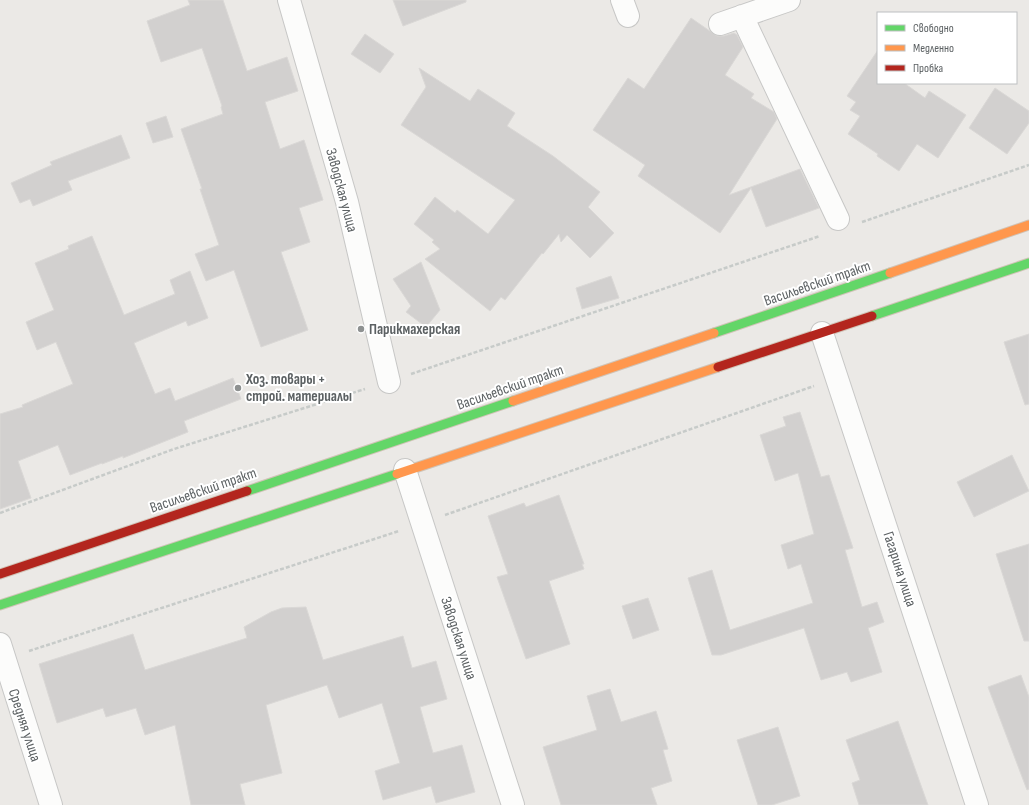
<svg xmlns="http://www.w3.org/2000/svg" width="1029" height="805" viewBox="0 0 1029 805" font-family="'Sofia Sans Condensed',sans-serif">
  <style>
    .building { fill: #d2d0cf; stroke: #dad8d6 }
    .lines { fill: none; stroke-linecap: round; stroke-linejoin: round }
    .street-casing { stroke: #c7c7c6; stroke-width: 24 }
    .fast-casing { stroke: #d0c3b6; stroke-width: 11 }
    .slow-casing { stroke: #d0c3b6; stroke-width: 11 }
    .jam-casing { stroke: #d0c3b6; stroke-width: 11 }
    .path { stroke: #c7cbc9; stroke-width: 2.5; stroke-dasharray: 4 2; stroke-linecap: butt }
    .street { stroke: #fcfcfb; stroke-width: 22 }
    .fast { stroke: #63d668; stroke-width: 9 }
    .slow { stroke: #ff974d; stroke-width: 9 }
    .jam { stroke: #b3261e; stroke-width: 9 }
    .poi-dot { fill: #8e9191; stroke: #fff; stroke-width: 1.5 }
    .labels { text-anchor: middle; stroke-width: 4; stroke-linejoin: round; paint-order: stroke }
    .street-label { font-size: 15px; fill: #5c6163; stroke: #fff }
    .poi-label { font-size: 15px; font-weight: bold; fill: #5c6163; stroke: #fff; text-anchor: start }
  </style>
  <rect width="100%" height="100%" fill="#ebe9e6"/>
  <path class="building" d="M188,0h35l24,71 40,-14 11,34 -33,11 15,47 24,-9 19,60 -24,8 11,34 -29,10 27,78 -47,17 -27,-77 -28,11 -11,-27 24,-9 -19,-56h2l-21,-60 42,-15 -2,-7 1,-1 -20,-58 -41,14 -14,-41 43,-16z
    M393,0h73v2l-63,24z
    M691,18l26,18h7l10,-3 3,2 6,12 -18,28 29,19 -3,4 23,14 3,7 -48,76 71,-26 19,39 -53,19 -15,-39 -31,45 -82,-57 7,-11 -52,-35 35,-52 16,11z
    M365,34l29,20 -14,19 -29,-19z
    M878,50v33h26l21,15 4,-7 37,24 -28,43 -21,-14 -18,27 -22,-15 1,-2 -30,-20 12,-18 -10,-6 6,-8 -9,-6z
    M419,68l51,33 8,-12 37,24 -8,13 46,30 47,36 -12,15 26,26 -24,25 -23,-23 -6,7 -2,-8 -16,20 -1,-1 -37,47 -4,-3 -11,14 -65,-52 15,-10 -8,-7 2,-2 -20,-16 21,-27 20,16 2,-3 31,24 27,-34 -114,-75 25,-38z
    M995,88l34,23v12l-22,31 -38,-26z
    M166,116l7,21 -20,6 -7,-20z
    M121,135l9,23 -62,23 4,9 -39,16 -3,-7 -10,4 -9,-20 41,-18 -2,-3z
    M92,236l32,79 51,-21 -5,-14 20,-9 18,47 -20,8 -2,-5 -52,22 21,51 15,-6 5,13 58,-23 8,21 -57,22 4,11 -65,26v-2l-21,8v-1l-32,12 -12,-30 -40,16 13,37 -31,11v-95l23,-7 -1,-2 51,-21 -17,-42 -19,8 -11,-28 28,-12 -19,-47 34,-14 -1,-3z
    M421,262l19,48 -14,17 -20,-15 5,-6 -18,-27z
    M611,276l8,22 -37,11 -6,-21z
    M1029,334v70l-4,1 -21,-63z
    M800,412l21,65 8,-2 24,73 -8,2 17,57 15,-5 7,20 -16,6 14,44 -31,10 -4,-10 -26,8 -17,-52 -83,27h-9l-24,-77 24,-8 18,60 83,-27 -12,-39 -13,5 -7,-24 33,-11 -16,-61 -23,8 -15,-46 26,-9 -3,-9z
    M1012,455l17,36 -55,26 -17,-35z
    M559,495l25,69h-2l2,5 -35,12 21,63 -44,15 -29,-82 11,-3 -20,-58 36,-13 2,4z
    M1029,544v97h-5l-28,-87z
    M648,598l11,32 -26,9 -11,-33z
    M306,607l17,53 80,-24 9,32 24,-7 11,38 -27,8 13,46 29,-8 13,47 -39,11 -5,-17 -48,14 -8,-29 25,-8 -18,-60 -43,15 -12,-33 -61,20 16,68 -42,11 5,21h-54l-16,-80 -30,10 -9,-27 -30,9 -3,-9 -46,15 -18,-59 94,-30 12,36 102,-32 -3,-11 27,-15 11,-4z
    M1021,675l8,22v92l-2,1 -39,-103z
    M610,689l11,33 35,-11 12,38 -5,1 9,31 -21,7 6,17h-96l-18,-58 54,-17 -10,-34z
    M898,721l30,84h-69l-7,-22 8,-3 -14,-40z
    M778,727l22,69 -28,9h-14l-21,-65z"/>
  <g class="lines">
    <g class="street-casing">
      <path id="street" d="M289,0l58,202 42,180
        M622,0l6,16
        M742,16l96,203
        M720,24l69,-24
        M822,333l155,472
        M405,470l108,335
        M0,644l51,161"/>
    </g>
    <g class="fast-casing">
      <path id="fast" d="M872,316l157,-53
        M714,333l176,-60
        M247,491l266,-90
        M0,605l397,-131"/>
    </g>
    <g class="slow-casing">
      <path id="slow" d="M890,273l139,-48
        M513,401l201,-68
        M397,474l321,-107"/>
    </g>
    <g class="jam-casing">
      <path id="jam" d="M718,367l154,-51
        M0,574l247,-83"/>
    </g>
    <path class="path" d="M862,222l167,-57
      M411,374l409,-138
      M0,513l174,-64 191,-60
      M445,515l369,-129
      M29,651l370,-120"/>
    <use href="#street" class="street"/>
    <use href="#fast" class="fast"/>
    <use href="#slow" class="slow"/>
    <use href="#jam" class="jam"/>
  </g>
  <g class="poi-dot">
    <circle cx="361" cy="329" r="4"/>
    <circle cx="238" cy="388" r="4"/>
  </g>
  <g class="labels">
    <g class="street-label">
      <text transform="translate(342 190) rotate(75)" y="5">Заводская улица</text>
      <text transform="translate(817 283) rotate(-19)" y="5">Васильевский тракт</text>
      <text transform="translate(510 387) rotate(-19)" y="5">Васильевский тракт</text>
      <text transform="translate(203 490) rotate(-19)" y="5">Васильевский тракт</text>
      <text transform="translate(900 569) rotate(72)" y="5">Гагарина улица</text>
      <text transform="translate(459 638) rotate(72)" y="5">Заводская улица</text>
      <text transform="translate(25 725) rotate(72)" y="5">Средняя улица</text>
    </g>
    <g class="poi-label">
      <text x="369" y="334">Парикмахерская</text>
      <text x="246" y="384">Хоз. товары +<tspan x="246" dy="17">строй. материалы</tspan></text>
    </g>
  </g>
  <rect x="877" y="12" width="140" height="72" fill="#ffffff" stroke="#bec0c1"/>
  <rect x="885" y="25" width="20" height="6" fill="#63d668" stroke="#bec0c1"/>
  <text x="913" y="32" font-size="12" fill="#5c6163">Свободно</text>
  <rect x="885" y="45" width="20" height="6" fill="#ff974d" stroke="#bec0c1"/>
  <text x="913" y="52" font-size="12" fill="#5c6163">Медленно</text>
  <rect x="885" y="65" width="20" height="6" fill="#b3261e" stroke="#bec0c1"/>
  <text x="913" y="72" font-size="12" fill="#5c6163">Пробка</text>
</svg>
